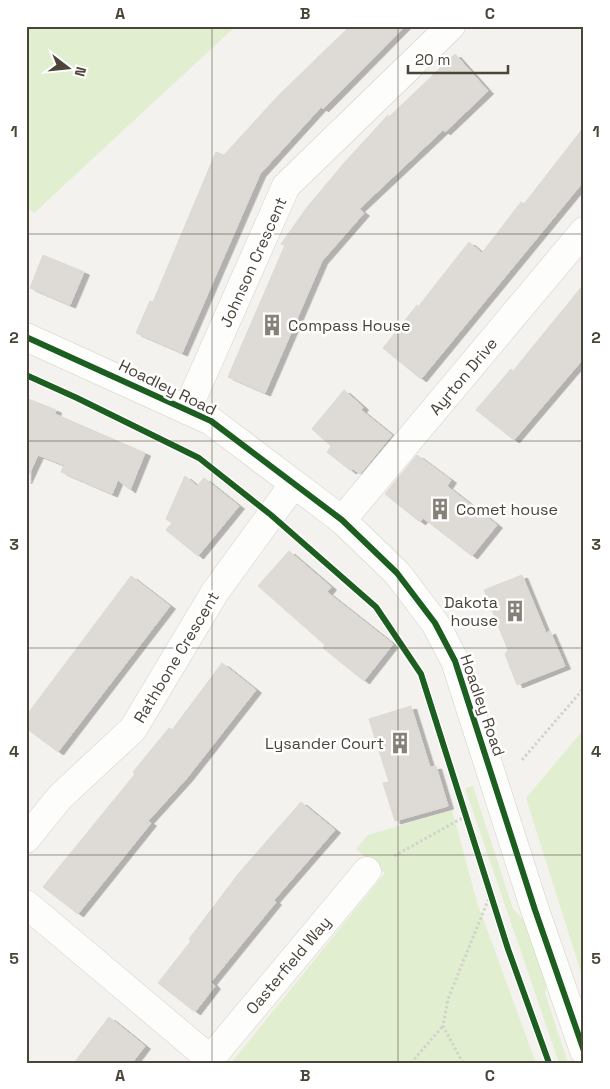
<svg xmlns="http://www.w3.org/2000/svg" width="610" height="1089" viewBox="0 0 610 1089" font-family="'Space Grotesk',sans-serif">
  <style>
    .green { fill: #e1eecf }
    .building { fill: #dedbd6; stroke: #dcd9d4; filter: url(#shadow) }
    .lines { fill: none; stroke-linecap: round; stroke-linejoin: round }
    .minor-casing { stroke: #d2d0cb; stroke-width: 29 }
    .tertiary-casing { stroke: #d2d0cb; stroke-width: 29 }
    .path { stroke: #d3d2cc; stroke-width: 3; stroke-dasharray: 2.5 2.5; stroke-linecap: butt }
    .minor { stroke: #fdfdfc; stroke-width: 28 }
    .tertiary { stroke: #fdfdfc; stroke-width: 28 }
    .cycleway-casing { stroke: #fff; stroke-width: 9 }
    .cycleway { stroke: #1b5e20; stroke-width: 6 }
    .grid { fill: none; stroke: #4b4439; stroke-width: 1; stroke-opacity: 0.55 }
    .labels { text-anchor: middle; stroke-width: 5; stroke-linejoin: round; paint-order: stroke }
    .street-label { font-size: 16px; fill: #4b4439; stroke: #fff }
    .poi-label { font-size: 16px; fill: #4b4439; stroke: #fff; text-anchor: start }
    .neatline { fill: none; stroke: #4b4439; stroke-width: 2 }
    .grid-label { font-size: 16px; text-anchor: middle; font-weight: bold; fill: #4b4439 }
  </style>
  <defs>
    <filter id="shadow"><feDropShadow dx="5.5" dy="3" stdDeviation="0" flood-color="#0004"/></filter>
  </defs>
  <rect width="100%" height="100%" fill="#f4f2ee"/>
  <path class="green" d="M26,26h210l-202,187 -8,-7z
    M584,729v253l-58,-184z
    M473,786l40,123 28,29 9,26 -5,29 23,70h-9l-94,-275z
    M452,810l25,92 59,161h-305l154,-190 -29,-24 12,-14z"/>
  <path class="building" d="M350,26h55l-82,83 -2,-2 -61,67 -78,179 -46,-20 14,-32 3,1 63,-150 8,3 54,-59z
    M455,54l33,37 -43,41 -2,-2 -84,79 5,4 -42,48 -57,132 -37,-16 57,-132 -4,-1 27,-38 37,-44 43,-47 1,2z
    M584,127v54l-163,198 -38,-31 34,-43 1,2 51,-65 13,11 39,-51 3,2z
    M43,255l41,17 -14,33 -40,-17z
    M584,284v74l-70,82 -38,-30 35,-41 2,2z
    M344,390l19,17 -2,3 31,25 -32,39 -7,-5 -2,2 -24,-19 4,-6 -19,-17z
    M26,398l30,12 -1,4 90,39 -15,37 -12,-10 -6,14 -51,-22 3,-7 -26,-10 -12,26z
    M417,455l34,25 -4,6 50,39 -25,31 -49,-38 -3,4 -35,-28z
    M185,476l12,10 7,-8 35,28 -41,50 -32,-26 6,-7 -6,-4z
    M289,551l42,36 -4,5 66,52 -29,37 -41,-33 2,-3 -67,-59z
    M522,575l24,58 4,-2 15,35 -48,19 -12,-31 3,-4 -24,-60z
    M131,576l39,30 -112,146 -32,-24v-12z
    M222,663l34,27 -69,88 -39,43 3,2 -73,91 -35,-27 92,-113 -2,-2 36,-44 3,2z
    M411,706l19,61 6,-1 12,40 -53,15 -12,-38 6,-1 -20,-63z
    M301,802l34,28 -61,70 2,2 -65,80 4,4 -20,26 -37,-29 33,-42 -2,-2 50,-66z
    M109,1017l36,29 -13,17h-58z"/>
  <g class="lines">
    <g class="minor-casing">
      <path id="minor" d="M187,410l99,-224 165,-160
        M342,520l242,-289
        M26,839l34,-42 73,-68 82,-137 78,-107
        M26,904l184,155
        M207,1063l160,-192"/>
    </g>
    <g class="tertiary-casing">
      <path id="tertiary" d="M26,337l185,84 131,99 55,53 38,50 20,38 80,249 49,141"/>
    </g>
    <path class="path" d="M522,760l62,-72
      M394,856l72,-40
      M411,1063l32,-37
      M463,1063l-20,-37 5,-27 43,-106"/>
    <use href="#minor" class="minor"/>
    <use href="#tertiary" class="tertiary"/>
    <g class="cycleway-casing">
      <path id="cycleway" d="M26,337l185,84 131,99 55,53 38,50 20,38 80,249 49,141
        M26,375l51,23 122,60 72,57 105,92 45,67 87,275 41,114"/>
    </g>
    <use href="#cycleway" class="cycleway"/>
  </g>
  <path class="grid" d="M212,26v1037M398,26v1037M26,234h558M26,441h558M26,648h558M26,855h558"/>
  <defs>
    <g id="building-bare" transform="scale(1.725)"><path d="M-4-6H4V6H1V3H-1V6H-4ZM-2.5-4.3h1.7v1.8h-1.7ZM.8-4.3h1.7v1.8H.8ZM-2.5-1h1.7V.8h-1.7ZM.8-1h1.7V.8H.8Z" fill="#868178" stroke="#fff" stroke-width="2.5" paint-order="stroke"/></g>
  </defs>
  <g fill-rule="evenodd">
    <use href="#building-bare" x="272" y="325"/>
    <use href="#building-bare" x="440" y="509"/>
    <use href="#building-bare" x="515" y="611"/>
    <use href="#building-bare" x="400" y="743"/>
  </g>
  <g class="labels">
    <g class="street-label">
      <text transform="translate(253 262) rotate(-66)" y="6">Johnson Crescent</text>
      <text transform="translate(463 376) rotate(-50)" y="6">Ayrton Drive</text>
      <text transform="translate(168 387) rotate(26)" y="6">Hoadley Road</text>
      <text transform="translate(176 657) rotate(-59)" y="6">Rathbone Crescent</text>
      <text transform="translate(483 705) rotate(71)" y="6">Hoadley Road</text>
      <text transform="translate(288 965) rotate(-50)" y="6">Oasterfield Way</text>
    </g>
    <g class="poi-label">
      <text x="288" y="331">Compass House</text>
      <text x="456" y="515">Comet house</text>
      <text x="498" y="608" text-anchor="end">Dakota<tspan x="498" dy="18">house</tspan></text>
      <text x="384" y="749" text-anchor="end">Lysander Court</text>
    </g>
  </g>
  <rect width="610" height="1089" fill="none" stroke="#ffffff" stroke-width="55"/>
  <g transform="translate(68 68) rotate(106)" stroke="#ffffff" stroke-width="4" paint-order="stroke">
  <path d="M0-4L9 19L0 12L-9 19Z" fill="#4b4439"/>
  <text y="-8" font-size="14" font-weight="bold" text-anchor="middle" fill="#4b4439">N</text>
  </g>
  <path d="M408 65v8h100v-8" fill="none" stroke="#4b4439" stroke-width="2.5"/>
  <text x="415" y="65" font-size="15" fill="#4b4439" stroke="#ffffff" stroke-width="4" paint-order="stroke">20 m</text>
  <rect x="28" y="28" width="554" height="1034" class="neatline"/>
  <g class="grid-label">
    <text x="120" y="19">A</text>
    <text x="305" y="19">B</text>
    <text x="490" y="19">C</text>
    <text x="14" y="137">1</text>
    <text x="596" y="137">1</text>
    <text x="14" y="343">2</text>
    <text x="596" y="343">2</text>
    <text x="14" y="550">3</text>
    <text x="596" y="550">3</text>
    <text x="14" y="757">4</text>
    <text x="596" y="757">4</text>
    <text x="14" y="964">5</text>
    <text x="596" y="964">5</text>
    <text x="120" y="1081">A</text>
    <text x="305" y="1081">B</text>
    <text x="490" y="1081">C</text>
  </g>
</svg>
